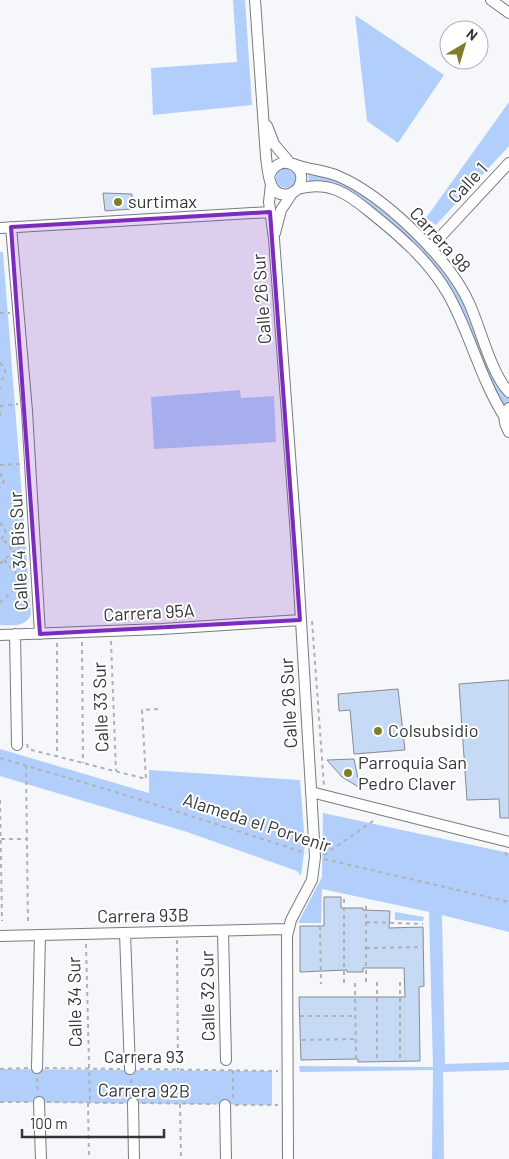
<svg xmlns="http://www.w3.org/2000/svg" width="509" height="1159" viewBox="0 0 509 1159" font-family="Barlow,sans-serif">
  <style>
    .green { fill: #b2cffb }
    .building { fill: #c6d9f5; stroke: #898b8e }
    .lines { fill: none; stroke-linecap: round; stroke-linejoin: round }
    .minor-casing { stroke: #797b7e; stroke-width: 12 }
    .path { stroke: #afb1b4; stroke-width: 2; stroke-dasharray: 4 4; stroke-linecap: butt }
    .minor { stroke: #fff; stroke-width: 10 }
    .marked { fill: #7b2cbf; fill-opacity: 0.2; stroke: #7b2cbf; stroke-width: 4; stroke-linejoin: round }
    .poi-dot { fill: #807f27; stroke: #fff; stroke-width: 2 }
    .labels { text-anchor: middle; stroke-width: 4; stroke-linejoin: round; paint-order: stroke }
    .street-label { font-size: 18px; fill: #343537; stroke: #fff }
    .poi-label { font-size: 18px; fill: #343537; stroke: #fff; text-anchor: start }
  </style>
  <rect width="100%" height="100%" fill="#f5f7fb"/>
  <path class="green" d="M233,0h12l7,105 -99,10 -2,-47 86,-6z
    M355,15l89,60 -46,68 -31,-22z
    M509,102v44l-73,79 -10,-7z
    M276 178a10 10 0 1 1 20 0a10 10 0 1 1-20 0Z
    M308,173l26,6 22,11 46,34 38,41 27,43 36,83 6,6v5l-5,3 -10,-17c-12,-29 -22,-60 -37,-87 -23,-44 -97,-122 -148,-120z
    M0,252h3l28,362c-5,14 -19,11 -31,11z
    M240,390l1,8 33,-2 2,46 -122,7 -3,-52z
    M0,749l149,44v-23l151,10 5,65 -4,31 -4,-5 -110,-39 -187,-56z
    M323,813l186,40v79l-67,-17 3,149 64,-2v8l-66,2 1,87h-12l1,-89 -133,2 -1,-6 134,1 -4,-155 -107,-23 -1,34h-23l24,-46z
    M395,912l29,5 -1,4 -28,-1z
    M0,1069l272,2v34l-272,-3z"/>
  <path class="building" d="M103,193l29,1v15l-27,2z
    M509,680v138h-9l-1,-19 -32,1 -8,-116z
    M398,689l7,61 -51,4 -4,-44 -11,1 -1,-17z
    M354,759l6,29 -18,-11 -15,-17z
    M324,897h17v11h22v2l27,1 -1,17 34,-1 1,59 -5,1 1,74 -62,1v-3l-57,1 -2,-63h106l-1,-29h-41v4h-16v-2l-47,2v-46h24z"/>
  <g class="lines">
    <g class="minor-casing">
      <path id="minor" d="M255,0l11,157c2,13 2,42 23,37 5,-1 10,-5 11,-10 8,-20 -24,-32 -31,-7
        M491,0l18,13
        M267,126l7,18 16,19
        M294,164c14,6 30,6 44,12 45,19 113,84 132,129 11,25 21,68 39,87
        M271,184l-2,18 5,37 22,297 19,321 -3,23 -21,40 -4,16 1,223
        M297,189c31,-9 50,4 73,23 30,24 59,49 78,82 22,39 32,84 56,122
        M11,227l16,184 13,223
        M0,228l270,-16
        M275,233l6,-23 12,-18
        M430,248l79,-85
        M509,408c-7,8 -5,15 0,24
        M15,634l2,111
        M0,635l162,-6 138,-9
        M311,792l198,50
        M223,931l3,129
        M125,933l5,136
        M0,936l288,-7
        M37,1068l3,-133
        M39,1102l2,57
        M133,1103l1,56
        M225,1105l1,54"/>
    </g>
    <path class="path" d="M0,313h10
      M0,363c7,5 7,13 0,18
      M0,387v2
      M0,406l18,-2
      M0,416v-10
      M0,465l20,-1
      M0,473l4,8 -4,7
      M0,523l4,4 2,6 -6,8
      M4,540l9,11
      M4,560l19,21
      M0,564l26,-24
      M0,603l27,-26
      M312,621l12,165
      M111,641l5,130
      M82,642l1,121
      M57,643v114
      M27,744l1,5 118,30 -4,-69 16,-1
      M0,758l116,34 190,61
      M26,765l2,160
      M0,800l2,121
      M1,839h27
      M505,852l4,6
      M324,855l49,-34
      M324,859l185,43
      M366,906v77
      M366,922l57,2
      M320,926l1,58
      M177,940l1,130
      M86,944l4,158
      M366,948l58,-1
      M377,982v79
      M400,982v79
      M344,983v-85
      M355,983l1,79
      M300,1016h55
      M302,1040l54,-1
      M45,1068l75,1
      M0,1069l28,-1
      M140,1069l138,2
      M233,1070v30
      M37,1078l1,15
      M131,1079l1,15
      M0,1102h30
      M47,1102l76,1
      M88,1103l1,56
      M142,1103l73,1
      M180,1104l1,55
      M235,1105h43"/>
    <use href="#minor" class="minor"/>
  </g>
  <path class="marked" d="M270,212l30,408 -260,14 -29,-407z"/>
  <g class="poi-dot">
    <circle cx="118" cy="202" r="5"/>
    <circle cx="378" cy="731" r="5"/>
    <circle cx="348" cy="773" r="5"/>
  </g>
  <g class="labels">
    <g class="street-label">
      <text transform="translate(468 183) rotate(-47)" y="6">Calle 1</text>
      <text transform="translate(440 240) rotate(48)" y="6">Carrera 98</text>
      <text transform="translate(262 299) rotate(-94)" y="6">Calle 26 Sur</text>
      <text transform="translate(19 551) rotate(-93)" y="6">Calle 34 Bis Sur</text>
      <text transform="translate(149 613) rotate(-3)" y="6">Carrera 95A</text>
      <text transform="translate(289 703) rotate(-93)" y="6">Calle 26 Sur</text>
      <text transform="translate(101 707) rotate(-92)" y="6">Calle 33 Sur</text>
      <text transform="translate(257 823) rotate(18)" y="6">Alameda el Porvenir</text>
      <text transform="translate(143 916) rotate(-1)" y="6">Carrera 93B</text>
      <text transform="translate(208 996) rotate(-91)" y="6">Calle 32 Sur</text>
      <text transform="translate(75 1002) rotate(-91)" y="6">Calle 34 Sur</text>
      <text x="144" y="1063">Carrera 93</text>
      <text transform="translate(144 1091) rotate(1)" y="6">Carrera 92B</text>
    </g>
    <g class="poi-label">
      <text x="128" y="208">surtimax</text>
      <text x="388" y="737">Colsubsidio</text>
      <text x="358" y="769">Parroquia San<tspan x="358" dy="21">Pedro Claver</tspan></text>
    </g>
  </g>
  <g transform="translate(464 45) rotate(38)"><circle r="24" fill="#ffffff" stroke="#aeaeaf"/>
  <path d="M0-4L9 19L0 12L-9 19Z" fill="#807f27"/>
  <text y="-8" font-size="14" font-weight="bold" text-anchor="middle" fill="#343537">N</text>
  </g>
  <path d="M22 1129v8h142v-8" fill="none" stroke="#343537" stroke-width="2.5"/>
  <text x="30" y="1129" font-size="15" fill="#343537" stroke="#ffffff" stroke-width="4" paint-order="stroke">100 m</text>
</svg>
